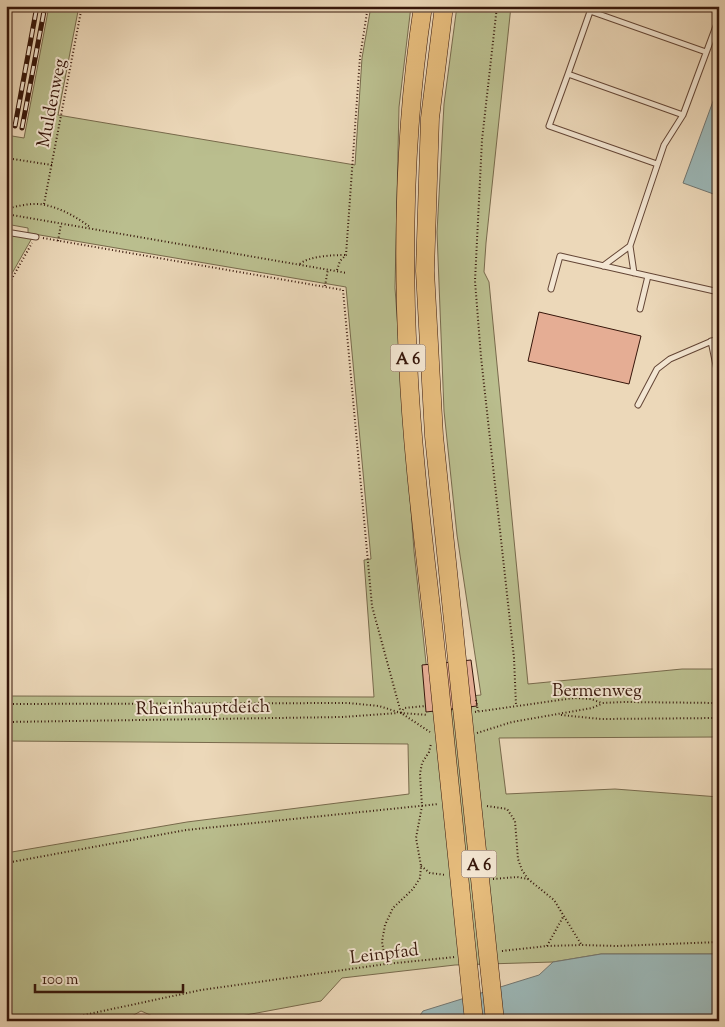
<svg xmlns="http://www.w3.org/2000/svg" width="725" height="1027" viewBox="0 0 725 1027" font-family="'Sorts Mill Goudy',serif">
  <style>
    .green { fill: #babe8e; stroke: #786a4c }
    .water { fill: #9cb8b8; stroke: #737772 }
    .building { fill: #e5ad94; stroke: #36160a }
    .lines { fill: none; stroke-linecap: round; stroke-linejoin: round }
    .service-casing { stroke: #644636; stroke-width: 7 }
    .motorway-casing { stroke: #36160a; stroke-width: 19 }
    .path { stroke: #36160a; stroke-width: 2; stroke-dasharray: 1 2.5; stroke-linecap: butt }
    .service { stroke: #f3e6d2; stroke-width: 5 }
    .motorway { stroke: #e6bc7c; stroke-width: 18 }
    .rail-casing { stroke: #36160a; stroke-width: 5 }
    .rail { stroke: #f3e6d2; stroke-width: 3; stroke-dasharray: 9; stroke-linecap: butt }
    .motorway-bridge-casing { stroke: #36160a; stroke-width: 19; stroke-linecap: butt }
    .motorway-bridge { stroke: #e6bc7c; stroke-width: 18 }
    .labels { text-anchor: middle; stroke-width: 4; stroke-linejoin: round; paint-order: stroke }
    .shield { fill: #f3e6d2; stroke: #6f5446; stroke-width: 1 }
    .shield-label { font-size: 16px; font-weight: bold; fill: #36160a }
    .street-label { font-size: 18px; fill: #36160a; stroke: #f3e6d2 }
  </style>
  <rect width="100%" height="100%" fill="#ecd8b9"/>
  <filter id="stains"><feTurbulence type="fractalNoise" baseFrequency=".004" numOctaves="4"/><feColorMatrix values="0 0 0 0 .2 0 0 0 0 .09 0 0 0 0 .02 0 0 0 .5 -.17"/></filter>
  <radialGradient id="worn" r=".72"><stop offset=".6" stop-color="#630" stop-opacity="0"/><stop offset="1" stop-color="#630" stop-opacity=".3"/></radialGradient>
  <path class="green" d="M49,6h30l-21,109 297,50 7,-107 9,-52h40l-12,101 -4,181 19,263 16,149 51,-5 -24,-160 -13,-124 -7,-179 7,-128 13,-98h54l-25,237 -2,29 5,10 39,402 154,-15h37v68l-220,1 7,56 109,-5 104,8v157h-118l-48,8 -98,3 -113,13 -21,23 -107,20h-50l-23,-10 -18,10h-117v-168l181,-31 222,-28 -1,-50 -402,-3v-45l368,1 -10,-137 7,-1 -25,-272 -318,-54v-5l-22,-4v-89l18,3z
    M6,235l26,3 -26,46z"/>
  <path class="water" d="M719,85v111l-36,-13z
    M601,954h118v67h-303l7,-10 116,-36 14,-13z"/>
  <path class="building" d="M539,312l102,24 -12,48 -101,-23z
    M471,660l6,46 -51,6 -4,-47z"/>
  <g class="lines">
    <g class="service-casing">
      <path id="service" d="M592,6l-24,68 115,41
        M590,11l116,41
        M568,74l-19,52 108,38
        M6,232l30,5
        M603,266l27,-20
        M634,273l-4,-27 34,-101 19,-30 36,-97
        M551,289l9,-33 159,36
        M640,309l8,-33
        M711,341l8,39
        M638,405l19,-36 13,-10 49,-21"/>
    </g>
    <g class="motorway-casing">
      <path id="motorway" d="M423,6c-18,117 -21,236 -15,354 5,117 23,233 34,350
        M444,6l-14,112 -5,153 9,165 28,272"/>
    </g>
    <path class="path" d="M497,6l-15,134 -7,141 6,76 33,301 2,47
      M6,158l46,7
      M44,204l38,-198
      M6,209c12,-3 27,-7 39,-4 16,3 33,13 45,22
      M6,214l341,59
      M43,238l300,52 29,316 29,107 29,19
      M58,241l3,-17
      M300,264c8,-8 34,-9 46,-9
      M337,270l3,-9 6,-6 14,-198 8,-51
      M325,286l3,-17
      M6,289l26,-46
      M476,700l2,11
      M6,704l342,-1 31,3 22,7 27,2
      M475,712l99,-14 17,1 11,4 22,-1 95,1
      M401,713l3,-5 21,-2
      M561,715l40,4 118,-1
      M6,722l337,-5 55,-4
      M477,733l35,-11 80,-14 9,-4
      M487,806l20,3 8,12 3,38 4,11 6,9
      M6,863l180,-33 253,-26
      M421,866l9,7 16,2
      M493,879l24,-2 11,2 26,21 27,44
      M547,946l16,-29
      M502,951l45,-5 35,-1 35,1 102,-4
      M386,964l-4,-22 3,-17 8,-17 20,-19 7,-11 1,-12 -5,-28 6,-32 -2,-32 2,-11 7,-11 2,-8
      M56,1021l145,-31 185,-26 69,-7"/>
    <use href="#service" class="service"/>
    <use href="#motorway" class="motorway"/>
    <g class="rail-casing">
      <path id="rail" d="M15,126l22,-120
        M22,128l23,-122"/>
    </g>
    <use href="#rail" class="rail"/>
    <g class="motorway-bridge-casing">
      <path id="motorway-bridge" d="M462,708l33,313
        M442,710l32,311"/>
    </g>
    <use href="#motorway-bridge" class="motorway-bridge"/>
  </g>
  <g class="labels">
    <g class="shield">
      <rect x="390.5" y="344.5" width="35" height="27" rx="4"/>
      <rect x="461.5" y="850.5" width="35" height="27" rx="4"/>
    </g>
    <g class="shield-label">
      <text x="408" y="364">A 6</text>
      <text x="479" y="870">A 6</text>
    </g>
    <g class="street-label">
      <text transform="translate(51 103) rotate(-79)" y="6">Muldenweg</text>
      <text x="597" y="696">Bermenweg</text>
      <text transform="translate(203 707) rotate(-1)" y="6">Rheinhauptdeich</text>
      <text transform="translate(384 953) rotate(-7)" y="6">Leinpfad</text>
    </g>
  </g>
  <rect width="725" height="1027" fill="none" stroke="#ecd8b9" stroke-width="25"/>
  <rect x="8" y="8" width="710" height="1012" fill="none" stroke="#36160a" stroke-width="2.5"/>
  <rect x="12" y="12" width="700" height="1002" fill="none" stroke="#36160a"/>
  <path d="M35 984v8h148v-8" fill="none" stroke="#36160a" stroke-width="2.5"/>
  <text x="42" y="984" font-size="15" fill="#36160a" stroke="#f3e6d2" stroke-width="4" paint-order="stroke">100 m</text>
  <rect width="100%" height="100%" filter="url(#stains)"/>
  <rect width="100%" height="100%" fill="url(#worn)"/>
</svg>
